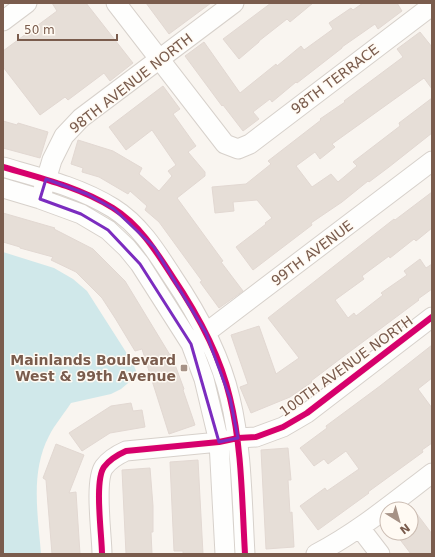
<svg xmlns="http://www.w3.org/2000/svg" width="435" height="557" viewBox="0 0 435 557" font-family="'DejaVu Sans',sans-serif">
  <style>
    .water { fill: #d0e8ea }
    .building { fill: #e6ded7; stroke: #e2d8d2 }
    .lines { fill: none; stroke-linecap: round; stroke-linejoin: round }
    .minor-casing { stroke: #d7d1cb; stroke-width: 21 }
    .minor { stroke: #fefefd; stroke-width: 19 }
    .cycleway-casing { stroke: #fffaf3; stroke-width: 8 }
    .cycleway { stroke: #d6006c; stroke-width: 6 }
    .marked { fill: none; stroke: #7b2cbf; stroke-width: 3; stroke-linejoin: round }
    .poi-dot { fill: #a69286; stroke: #fffaf3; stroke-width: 1.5 }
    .labels { text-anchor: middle; stroke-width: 3; stroke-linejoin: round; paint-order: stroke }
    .street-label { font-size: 14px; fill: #7a5c4d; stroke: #fffaf3 }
    .poi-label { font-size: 14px; font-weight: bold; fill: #7a5c4d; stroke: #fffaf3; text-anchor: end }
  </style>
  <rect width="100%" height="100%" fill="#f9f5f0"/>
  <path class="water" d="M3,252l51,16 19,11 14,12 46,72 3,8 -2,7 -13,11 -10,5 -40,9c-7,11 -16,21 -22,33 -19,36 -11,79 -8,118h-38z"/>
  <path class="building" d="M52,3h34l47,60 -23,18 -6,-8 -36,27 -3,-3 -25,18 -37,-48v-16l54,-40z
    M146,3h65l-42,31z
    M271,3h42l-23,19 -3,-3 -28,22v1l-20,17 -16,-20z
    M363,3h34l5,8 -24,18 -3,-5 -33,23v1l-45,35 -1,-1 -24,20 -2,-3 -17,13 6,7 -16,12 -20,-26 -1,1 -37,-50 19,-14 36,51 36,-29 1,2 24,-20 3,4 29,-21 -4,-6 22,-15 2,2z
    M420,32l12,15v42l-8,-11 -92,66 3,3 -15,12 -5,-7 -19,14 16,21 19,-13 7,8 19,-16 -4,-4 47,-36 -1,-3 33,-25v35l-43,34 -20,15 -1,-1 -26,21 -31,21 1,2 -59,45 -17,-23 30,-23 -1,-1 7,-5 -15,-18 -24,2 1,9 -19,2 -3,-26 34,-3 25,-20 -3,-3 53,-41 -1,-1 25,-17 -1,-1 59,-44 -6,-8z
    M163,86l17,23 -7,5 23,32 -8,6 17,20v4l-28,22 46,63 -2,1 22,29 -24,17 -19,-26 2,-1 -43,-59 -14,-12 2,-4 -17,-15 -2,3 -29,-17 -17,-5 1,-4 -12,-4 7,-24 35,11 29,17 -3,6 20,17 13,-15 -4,-5 8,-6 -24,-35 -26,20 -17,-23z
    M3,121l14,4 1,-2 30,9 -8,26 -37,-10z
    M432,192v36l-16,13 -2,-2 -24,19 -1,-2 -27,20 2,3 -29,21 13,18 6,-5 2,3 27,-21 -2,-2 26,-18 -3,-4 16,-12 6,9 6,-4v25l-14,10 1,1 -79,59 -29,22 1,1 -22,15 -39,16 -11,-26 8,-3 -17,-49 28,-9 17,48 23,-16 -31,-40 126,-99 1,1z
    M3,213l52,15 -1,1 39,20 32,32 45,74 1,-1 13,35 -1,1 12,35 -26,9 -27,-85 -7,2 -20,-33 -13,-20 -26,-26 -25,-12 2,-3 -33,-9v-1l-17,-5z
    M432,345v33l-14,11 14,19v35l-10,7 1,2 -55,40 1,1 -51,37 -18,-24 25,-18 2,3 32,-22 -13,-18 -18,13 -4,-5 -10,7 -14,-18 27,-20 -1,-2 54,-40z
    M131,403l2,8 9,-1 3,17 -35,6 -28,18 -13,-18 42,-27z
    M56,444l28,11 -15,38 7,-1 4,62h-28l-6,-74 -3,-2z
    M288,448l3,32h-3l2,33 2,-1 2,35 -28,2 -5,-99z
    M198,460l5,94h-20v-3h-9l-4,-89z
    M150,468l3,38v26h-2l1,22h-26l-4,-84z
    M411,506l21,28v20h-21l-16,-21h16z"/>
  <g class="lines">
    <g class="minor-casing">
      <path id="minor" d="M116,3l109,141 13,5 12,-5 180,-137
        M3,21l24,-18
        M3,167c38,11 76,20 110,41 26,16 43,43 59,68 25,37 48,78 58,122 12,49 12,105 15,156
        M3,188l37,11 41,15 27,16 19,18 13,16 51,80 13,35 15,63 6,112
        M43,190l9,-30 12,-24 17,-18 153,-115
        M195,341l237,-180
        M360,528l20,26
        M102,554c0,-18 -8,-73 2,-87 6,-8 13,-12 22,-16l93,-9 19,-4 18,-1 27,-10 24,-14 125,-96
        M316,554c42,-22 78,-52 116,-81"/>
    </g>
    <use href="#minor" class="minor"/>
    <g class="cycleway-casing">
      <path id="cycleway" d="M3,167c38,11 76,20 110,41 26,16 43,43 59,68 25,37 48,78 58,122 12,49 12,105 15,156
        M102,554c0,-18 -8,-73 2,-87 6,-8 13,-12 22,-16l93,-9 19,-4 18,-1 27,-10 24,-14 125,-96"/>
    </g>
    <use href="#cycleway" class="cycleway"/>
  </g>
  <path class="marked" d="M46,179l41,15 27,15 40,38 52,86 24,65 8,40 -19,4 -28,-98 -51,-80 -32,-34 -27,-16 -41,-15z"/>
  <rect class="poi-dot" x="180" y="364" width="8" height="8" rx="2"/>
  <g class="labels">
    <g class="street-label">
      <text transform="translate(335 79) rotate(-37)" y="5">98TH TERRACE</text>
      <text transform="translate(131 83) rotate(-38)" y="5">98TH AVENUE NORTH</text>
      <text transform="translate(312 253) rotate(-37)" y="5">99TH AVENUE</text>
      <text transform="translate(346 366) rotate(-36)" y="5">100TH AVENUE NORTH</text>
    </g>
    <g class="poi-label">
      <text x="176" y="365">Mainlands Boulevard<tspan x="176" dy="16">West &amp; 99th Avenue</tspan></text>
    </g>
  </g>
  <rect width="435" height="557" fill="none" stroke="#7a5c4d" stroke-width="8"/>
  <g transform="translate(399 521) rotate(143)"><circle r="19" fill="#fffaf3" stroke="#cabbb1"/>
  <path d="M0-3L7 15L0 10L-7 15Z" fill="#a69286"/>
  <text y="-6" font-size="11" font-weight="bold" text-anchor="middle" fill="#7a5c4d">N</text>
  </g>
  <path d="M18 34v6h99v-6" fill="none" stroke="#7a5c4d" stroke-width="2"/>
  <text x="24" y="34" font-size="12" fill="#7a5c4d" stroke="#fffaf3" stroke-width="3" paint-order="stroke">50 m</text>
</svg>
